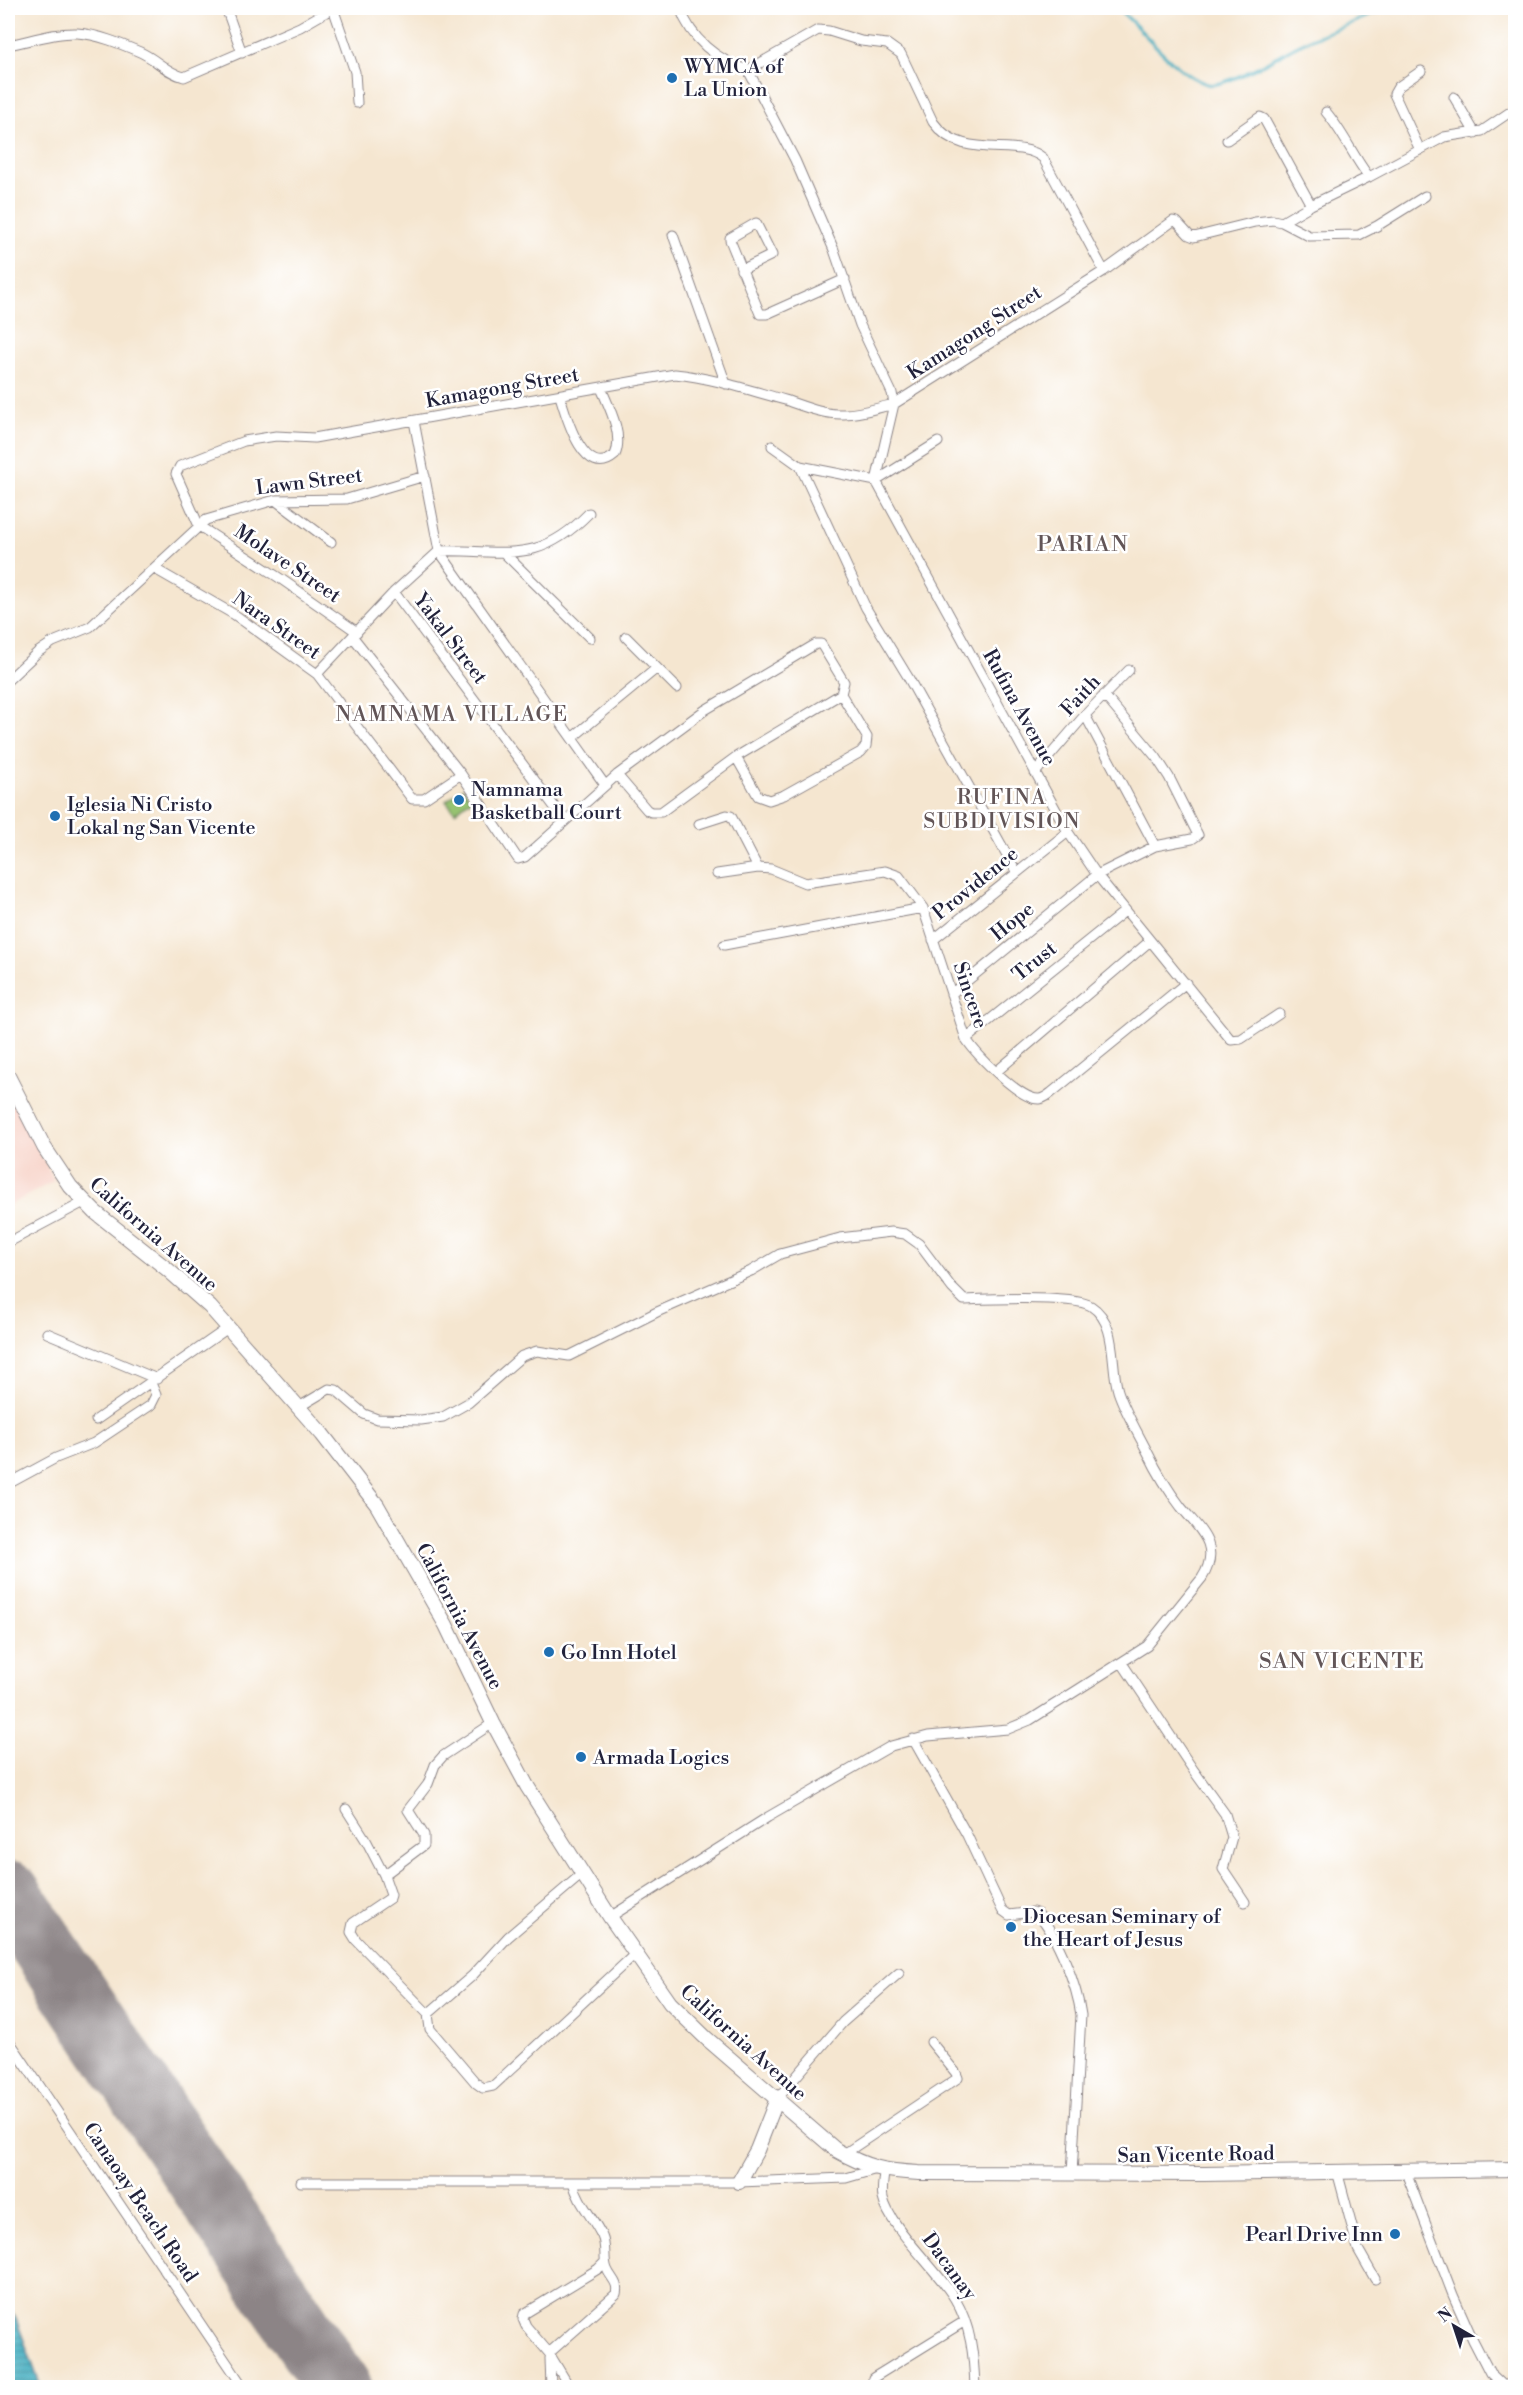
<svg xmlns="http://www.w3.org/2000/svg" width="1523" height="2395" viewBox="0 0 1523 2395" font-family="'Libre Bodoni',serif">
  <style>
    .built { fill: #f7d1c6 }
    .pitch { fill: #97c371; stroke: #5c7256; stroke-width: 1.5 }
    .water { fill: url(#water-rules); stroke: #32687e; stroke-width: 1.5 }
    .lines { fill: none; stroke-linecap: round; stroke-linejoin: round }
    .stream { stroke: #42adc0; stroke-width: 3 }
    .runway { stroke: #8c8486; stroke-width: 66 }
    .street-casing { stroke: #8c8486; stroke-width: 11 }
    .secondary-casing { stroke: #8c8486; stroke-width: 16 }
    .street { stroke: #fff; stroke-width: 9 }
    .secondary { stroke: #fff; stroke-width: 14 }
    .poi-dot { fill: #1f6fb2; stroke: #fff; stroke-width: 2 }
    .labels { text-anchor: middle; stroke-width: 5; stroke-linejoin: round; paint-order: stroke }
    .poi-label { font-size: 20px; fill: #22223b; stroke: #fff; text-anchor: start }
    .street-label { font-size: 20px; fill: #22223b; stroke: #fff }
    .neighbourhood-label { font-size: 21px; letter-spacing: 1.5px; fill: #625557; stroke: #fff }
    .quarter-label { font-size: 22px; letter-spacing: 1.5px; fill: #625557; stroke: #fff }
  </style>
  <defs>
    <pattern id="water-rules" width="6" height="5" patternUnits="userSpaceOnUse" patternTransform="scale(1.5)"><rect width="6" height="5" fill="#42adc0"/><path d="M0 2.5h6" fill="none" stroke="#378c9d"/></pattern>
  </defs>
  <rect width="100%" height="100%" fill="#fff"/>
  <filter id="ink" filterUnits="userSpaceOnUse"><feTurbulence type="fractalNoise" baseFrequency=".0167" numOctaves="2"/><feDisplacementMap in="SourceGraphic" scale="12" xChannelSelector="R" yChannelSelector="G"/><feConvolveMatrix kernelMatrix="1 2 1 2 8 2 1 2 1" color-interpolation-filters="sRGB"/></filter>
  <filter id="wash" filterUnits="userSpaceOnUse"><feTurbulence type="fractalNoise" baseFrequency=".008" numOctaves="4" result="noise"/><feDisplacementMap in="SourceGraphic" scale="24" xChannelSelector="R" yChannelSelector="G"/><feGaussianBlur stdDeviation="1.35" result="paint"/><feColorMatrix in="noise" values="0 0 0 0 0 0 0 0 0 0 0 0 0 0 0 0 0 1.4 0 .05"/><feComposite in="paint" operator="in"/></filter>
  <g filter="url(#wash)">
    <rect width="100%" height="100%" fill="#f5e6d0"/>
    <path class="built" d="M16,1104l38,77 -46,25v-97z"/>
    <path class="pitch" d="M463,788l8,11 -16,13 -9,-11z"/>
    <path class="water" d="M8,2303l8,16 25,68h-33z"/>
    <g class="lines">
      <path class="stream" d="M1117,8c26,21 58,66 90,76 18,5 73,-30 91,-39 29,-14 60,-23 88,-37"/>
      <path class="runway" d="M8,1893l331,495"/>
    </g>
  </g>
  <g filter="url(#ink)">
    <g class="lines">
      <g class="street-casing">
        <path id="street" d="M226,8l16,45
          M333,8l22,64 2,31
          M680,8c11,31 36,52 68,62
          M8,45c21,-4 47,-13 69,-12 20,1 44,11 63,19 16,7 27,21 44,25l116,-50 33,-19
          M748,70l47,90 39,90 26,75 32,68 2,11 -18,77 192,351 29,43 134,165 10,-1 38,-25
          M748,70l70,-40 11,1 32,10 26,3 14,10 32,68c29,41 84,14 110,36l61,113 69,-50 4,1 12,13 5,2 61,-15 18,-2 9,2 27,14 50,-1 18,-9 48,-30
          M1454,97l21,36
          M1326,112c17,20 27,44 43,65
          M1227,140l33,-23 4,2 47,86
          M1420,150l-26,-56 4,-7 23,-16
          M1282,222l29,-17 58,-28 75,-40 38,-6 34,-23
          M673,235l53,149
          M741,270l31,-15 -16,-32 -26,15v2l30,74h7l78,-35
          M560,396c6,20 24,86 55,59 9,-20 -6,-48 -14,-67
          M414,421l25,130 166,234
          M772,446l28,20 76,15 62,-39
          M800,466l66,142 42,69 109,196
          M275,500l56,42
          M199,526l-23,-52 4,-8 64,-25 32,-5 38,2 361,-64c38,4 74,16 110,26 18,6 39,15 59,14 17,0 33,-6 50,-10l210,-133
          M199,526l82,53 76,53
          M439,551c67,-2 97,16 150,-38
          M504,553l86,85
          M155,569l80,46 82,59 95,125h12l37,-25
          M394,592l171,229
          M353,637l108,137 57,85 7,-2 92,-82 88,-65 111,-66h5l23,38 -3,12 26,43 -1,9 -5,6 -77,43 -15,5 -11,-4 -22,-39
          M626,637l51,51
          M317,674l77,-82 45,-41
          M8,680l30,-28 15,-10 37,-15 116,-107 69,-20 72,-1 78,-23
          M1085,715l70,131
          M572,738l85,-70
          M1035,773l50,-58 44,-45
          M617,775l30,35 4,2h10l75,-55 105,-63
          M699,824l28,-9 4,1 27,52
          M717,874l41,-6 13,1 34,14 80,-12 14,5 24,32 43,131c10,15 54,61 73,60 4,0 8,-3 12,-6l135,-110
          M933,940l135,-108
          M724,945l199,-37
          M951,994l146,-119 58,-29 37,-7 6,-4 -29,-58 -13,-20 -52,-62
          M966,1039l159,-128
          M996,1072l154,-131
          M9,1242l75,-40
          M47,1333l110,46
          M299,1407l30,-18 7,1 28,24 13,5 44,1 22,-3 25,-14 54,-47 15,-5 32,5 88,-44 94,-41 29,-17 60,-16 51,-6 14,2 14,10 33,44 12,12c23,-1 110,-5 127,6 27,17 19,59 27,85 7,21 20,42 30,62 9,19 20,37 33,54 19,23 41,39 21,71l-55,68 -117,74 -22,9 -80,7 -37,10 -123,71 -158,100
          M96,1420l132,-92
          M8,1484l48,-26 38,-15 57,-38 5,-10 -5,-12
          M1122,1663l72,108 31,43 7,23 -9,32 22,33
          M913,1739l54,96 35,75 7,5 24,-3 5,2c20,22 39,72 43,101l-9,159
          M346,1809l21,33 17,33 40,-30v-10l-16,-25 20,-26 7,-19 8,-9 50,-33
          M384,1875l7,20 -1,3 -37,25 -2,9 5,8 72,74 2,15 46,54 7,5 10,-2 142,-132
          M428,2014l44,-38 36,-39 74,-63
          M8,2039l236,349
          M777,2099l66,-77 56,-49
          M844,2154l114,-76 -2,-5 -25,-31
          M884,2170c0,9 -3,19 -1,28 6,29 55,72 72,101 16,27 19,57 20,89
          M1405,2170l48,125 20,45 17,33 16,15
          M1337,2171l21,78 17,30
          M301,2182h438l107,-4 31,-9
          M549,2353l67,-59c3,-12 -5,-15 -9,-25 -4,-10 0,-22 -5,-33 -9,-19 -24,-33 -29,-54
          M550,2358l1,30
          M873,2378l92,-57
          M1505,2386l11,-6
          M570,2388l-21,-35 -23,-27 -3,-7 1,-5 74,-45 7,-7"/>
      </g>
      <g class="secondary-casing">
        <path id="secondary" d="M8,1076l36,71 26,39 25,26 72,57 43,38 112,127 55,71 69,120 47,98 34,63 83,131 60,86 36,35 130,112c32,18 47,21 83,23l285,1 312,-5
          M739,2182l18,-32 20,-51"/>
      </g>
      <use href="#street" class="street"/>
      <use href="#secondary" class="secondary"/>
    </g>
  </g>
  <g class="poi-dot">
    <circle cx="672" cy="78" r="6"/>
    <circle cx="459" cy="800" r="6"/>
    <circle cx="55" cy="816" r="6"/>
    <circle cx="549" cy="1652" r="6"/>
    <circle cx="581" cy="1757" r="6"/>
    <circle cx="1011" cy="1927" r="6"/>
    <circle cx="1395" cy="2234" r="6"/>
  </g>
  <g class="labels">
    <g class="poi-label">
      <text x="684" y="73">WYMCA of<tspan x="684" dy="23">La Union</tspan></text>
      <text x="471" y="796">Namnama<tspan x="471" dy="23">Basketball Court</tspan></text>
      <text x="67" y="811">Iglesia Ni Cristo<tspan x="67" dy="23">Lokal ng San Vicente</tspan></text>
      <text x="561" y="1659">Go Inn Hotel</text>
      <text x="593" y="1764">Armada Logics</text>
      <text x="1023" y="1923">Diocesan Seminary of<tspan x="1023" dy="23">the Heart of Jesus</tspan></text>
      <text x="1383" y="2241" text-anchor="end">Pearl Drive Inn</text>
    </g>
    <g class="street-label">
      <text transform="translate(974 332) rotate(-33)" y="7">Kamagong Street</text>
      <text transform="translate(502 387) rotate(-10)" y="7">Kamagong Street</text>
      <text transform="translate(309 481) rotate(-7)" y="7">Lawn Street</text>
      <text transform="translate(288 563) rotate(34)" y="7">Molave Street</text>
      <text transform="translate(277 625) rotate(35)" y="7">Nara Street</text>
      <text transform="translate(451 638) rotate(53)" y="7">Yakal Street</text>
      <text transform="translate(1080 695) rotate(-47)" y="7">Faith</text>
      <text transform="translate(1020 707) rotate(61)" y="7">Rufina Avenue</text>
      <text transform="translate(975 883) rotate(-39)" y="7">Providence</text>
      <text transform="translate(1012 921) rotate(-39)" y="7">Hope</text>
      <text transform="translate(1034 961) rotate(-39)" y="7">Trust</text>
      <text transform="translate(971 995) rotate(71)" y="7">Sincere</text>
      <text transform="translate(154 1234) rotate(41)" y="7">California Avenue</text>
      <text transform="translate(460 1616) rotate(62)" y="7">California Avenue</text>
      <text transform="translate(744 2042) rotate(42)" y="7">California Avenue</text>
      <text transform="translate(1196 2154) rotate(-1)" y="7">San Vicente Road</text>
      <text transform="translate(141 2202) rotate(56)" y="7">Canaoay Beach Road</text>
      <text transform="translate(950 2266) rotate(54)" y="7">Dacanay</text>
    </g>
    <g class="neighbourhood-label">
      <text x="452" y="721">NAMNAMA VILLAGE</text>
      <text x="1002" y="804">RUFINA<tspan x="1002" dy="24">SUBDIVISION</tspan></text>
    </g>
    <g class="quarter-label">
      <text x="1083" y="551">PARIAN</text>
      <text x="1342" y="1668">SAN VICENTE</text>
    </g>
  </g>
  <rect width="1523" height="2395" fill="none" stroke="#fff" stroke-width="30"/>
  <g transform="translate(1454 2326) rotate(321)" stroke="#ffffff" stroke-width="4.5" paint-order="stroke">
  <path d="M0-4.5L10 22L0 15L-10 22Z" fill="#22223b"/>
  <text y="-9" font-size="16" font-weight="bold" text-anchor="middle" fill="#22223b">N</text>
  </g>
</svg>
